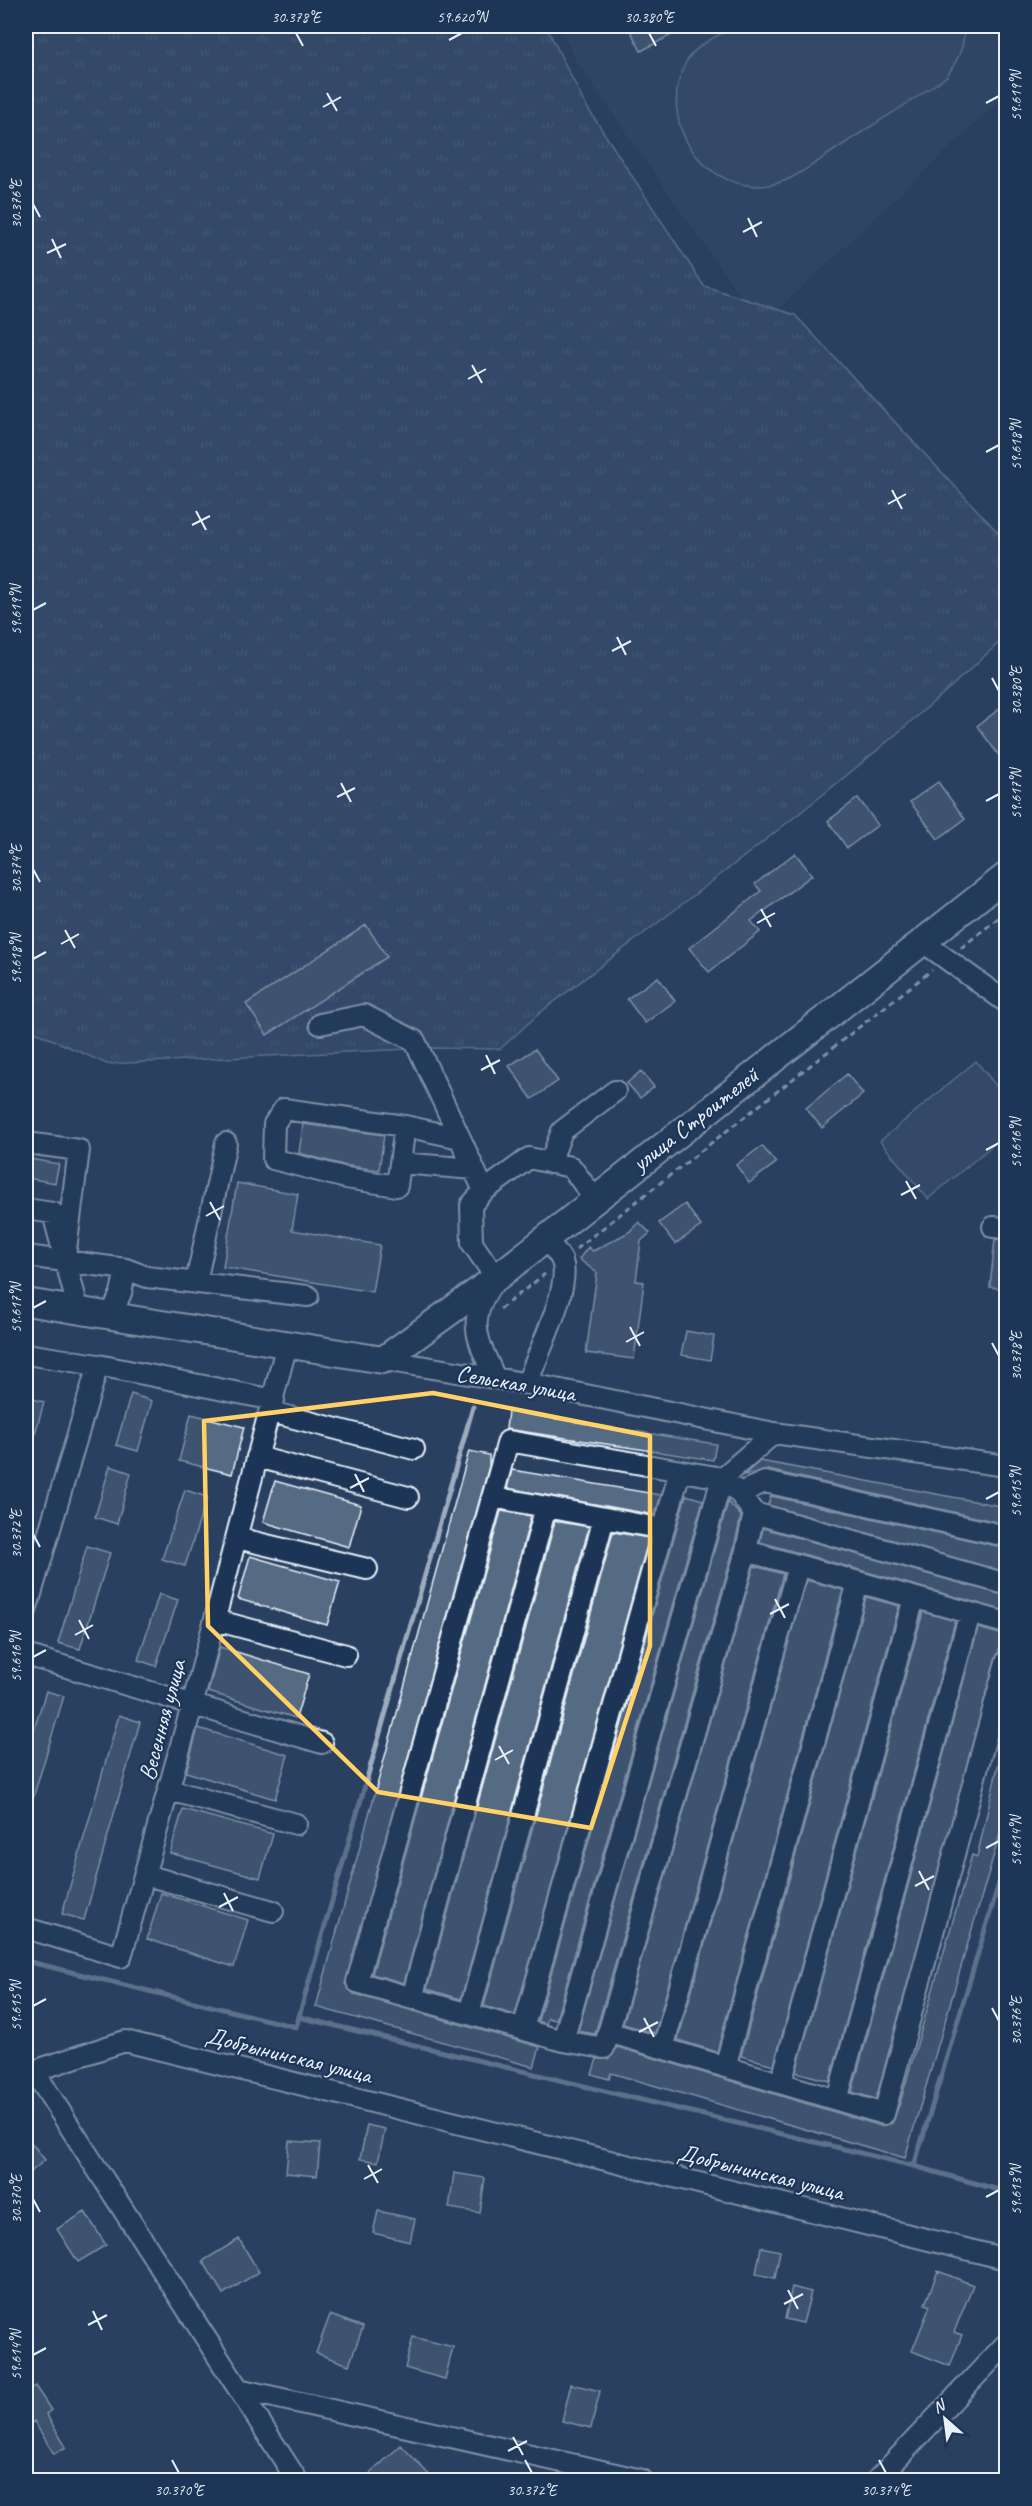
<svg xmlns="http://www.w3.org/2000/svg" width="1032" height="2506" viewBox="0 0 1032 2506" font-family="Caveat,sans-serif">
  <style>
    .built { fill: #364d6b }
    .grass { fill: url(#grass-tufts); stroke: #94a4b6; stroke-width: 1.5 }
    .green { fill: #415774; stroke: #94a4b6; stroke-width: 1.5 }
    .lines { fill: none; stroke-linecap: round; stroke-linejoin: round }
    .stream { stroke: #9dabbd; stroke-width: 5 }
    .building { fill: #556a83; stroke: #e8f1f8; stroke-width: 1.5 }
    .minor-casing { stroke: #e8f1f8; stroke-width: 24 }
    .major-casing { stroke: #e8f1f8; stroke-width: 30 }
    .path { stroke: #e8f1f8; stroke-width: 3; stroke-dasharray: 6 4.5; stroke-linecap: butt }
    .minor { stroke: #1d3557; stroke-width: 20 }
    .major { stroke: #1d3557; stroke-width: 26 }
    .marked { fill: none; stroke: #ffd166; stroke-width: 4.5; stroke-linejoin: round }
    .ticks { fill: none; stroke: #e8f1f8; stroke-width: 2 }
    .labels { text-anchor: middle; stroke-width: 4.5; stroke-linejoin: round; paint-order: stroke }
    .street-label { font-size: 24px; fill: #e8f1f8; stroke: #1d3557 }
    .neatline { fill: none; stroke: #e8f1f8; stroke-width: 2 }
    .ticks-label { font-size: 15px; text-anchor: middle; fill: #e8f1f8 }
  </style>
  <defs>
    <pattern id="grass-tufts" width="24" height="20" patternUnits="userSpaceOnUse" patternTransform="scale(1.5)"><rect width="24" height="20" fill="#415774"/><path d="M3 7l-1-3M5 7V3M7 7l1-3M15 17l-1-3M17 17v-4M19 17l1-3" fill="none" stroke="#5c7089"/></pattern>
  </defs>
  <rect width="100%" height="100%" fill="#294061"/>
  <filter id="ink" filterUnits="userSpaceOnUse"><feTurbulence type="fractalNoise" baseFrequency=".0167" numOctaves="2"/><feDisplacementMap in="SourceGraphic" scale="12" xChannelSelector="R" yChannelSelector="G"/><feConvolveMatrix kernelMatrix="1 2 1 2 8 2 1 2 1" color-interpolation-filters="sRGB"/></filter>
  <g filter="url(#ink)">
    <path class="built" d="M558,26h448v68l-245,232 -185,-265z"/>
    <path class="grass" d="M29,26h517l39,78 119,182 91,29 211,226v95c-144,137 -307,254 -465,376l-41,37 -71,-1 -322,16 -81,-36v-966z"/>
    <path class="green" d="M735,26h229c1,21 -6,33 -17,50 -32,24 -67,44 -100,66 -19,12 -38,27 -58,37 -9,4 -21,7 -31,7 -61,-1 -100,-68 -73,-122 9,-19 33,-28 50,-38z
      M976,1061l30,37v36l-78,65 -48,-58z"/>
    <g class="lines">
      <path class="stream" d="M996,1474l10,2
        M26,1961l270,66 177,-620
        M299,2017l615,149 92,26
        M914,2166l92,-306"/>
    </g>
    <path class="building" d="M628,26h60l-47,25z
      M1006,704v61l-29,-39z
      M938,782l27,37 -27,20 -28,-37z
      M858,798l20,27 -31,23 -19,-27z
      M795,853l17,22 -61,46 9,11 -51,40 -20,-24 72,-57 -6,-7z
      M366,925l21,32 -120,78 -21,-31z
      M658,977l17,24 -30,22 -18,-24z
      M535,1049l23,32 -26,18 -23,-33z
      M641,1071l13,16 -14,11 -13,-15z
      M847,1074l16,20 -41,34 -16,-20z
      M303,1124l81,11 -5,35 -36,-5 -44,-12z
      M762,1146l14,17 -27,20 -13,-18z
      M30,1159l29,5 -4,19 -28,-5z
      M237,1183l61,11 -6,36 88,15 -8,47 -149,-25z
      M685,1204l16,22 -26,18 -16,-21z
      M639,1222l11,11 -9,8 -5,40 8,1 -10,77 -48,-6 11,-80 -18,-14 9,-12 5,4 36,-19z
      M995,1239l11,1v49l-16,-2z
      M686,1331l28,5 -4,24 -29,-5z
      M131,1394l21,7 -14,50 -22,-6z
      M26,1397l18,5 -14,50h-4z
      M508,1411l208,33 -3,16 -207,-31z
      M191,1414l53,13 -12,47 -53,-13z
      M469,1451l20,4v11l-144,518 9,10 186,53 -6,20 -218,-60z
      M760,1461l246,46v17l-238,-54 -24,5z
      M110,1466l21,7 -14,51 -22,-7z
      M512,1470l149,25 -6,20 -148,-27z
      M275,1481l86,24 -12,42 -86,-25z
      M185,1490l22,7 -22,69 -23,-7z
      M686,1495l17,5 -147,520 -8,-2 -2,6 -8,-3z
      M771,1496l235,52v24l-238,-67z
      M728,1502l13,14 -7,32 -139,486 -17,-3z
      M501,1511l30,5 -127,467 -32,-9z
      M555,1521l34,6 -128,472 -34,-10z
      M763,1528l243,68v15l-246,-69z
      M613,1532l36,6 -134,477 -31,-9z
      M87,1546l23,7 -30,96 -22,-6z
      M250,1556l90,26 -13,43 -89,-26z
      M754,1566l29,8 -128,459 -32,-9z
      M806,1580l37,10 -126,462 -39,-12z
      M159,1594l19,6 -22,66 -18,-6z
      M866,1597l33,9 -125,459 -33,-9z
      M923,1612l32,9 -125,460 -34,-9z
      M978,1628l25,7 -127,464 -24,-7z
      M220,1647l89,27 -13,44 -88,-26z
      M46,1691l18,5 -35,115h-3v-56z
      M119,1715l21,7 -56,198 -22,-6z
      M198,1728l90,27 -13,44 -89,-27z
      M1001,1753l5,1v59l-101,345 -294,-85 -2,6 -17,-5 5,-15h11l9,-12 264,79 11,-3 8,-20 72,-248 5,2z
      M183,1809l90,25 -13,44 -90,-25z
      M161,1893l87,27 -14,47 -87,-28z
      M367,2125l18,4 -7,33 -18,-3z
      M26,2136l19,24 -19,16z
      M289,2141l31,2 -3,33 -31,-3z
      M454,2173l31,5 -5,35 -31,-5z
      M378,2211l37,8 -5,23 -37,-9z
      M85,2212l21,33 -28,17 -21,-33z
      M239,2239l20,33 -36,22 -20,-33z
      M761,2247l19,4 -5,27 -19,-4z
      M938,2271l35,14 -19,47 8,3 -12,31 -38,-15 18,-45 -5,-2z
      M792,2287l19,5 -8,31 -18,-4z
      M330,2315l33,12 -14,38 -33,-12z
      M413,2337l40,10 -8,32 -40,-11z
      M571,2384l29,7 -9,37 -29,-7z
      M35,2386l16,24 -5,4 20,33 -12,7 -20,-33 -8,6v-35z
      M401,2445l34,36h-73z"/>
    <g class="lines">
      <g class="minor-casing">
        <path id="minor" d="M923,942l83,60
          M320,1024l44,-9 51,26 45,97
          M405,1126l-8,60 -51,-8 -73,-19 1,-35 10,-15 121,17 55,12 24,53
          M26,1143l53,7 -14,107
          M400,1163l74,6
          M550,1163l12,-32 53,-40
          M26,1209l27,4 26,99
          M993,1227l13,1
          M26,1256l100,13
          M196,1282l30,-139
          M110,1318l11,-25 5,-24 21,8 161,19
          M26,1354l72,11 176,35
          M383,1360l153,25 238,48 232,33
          M495,1378c-20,-43 -29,-59 1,-100l-24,-35 -1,-38 13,-14 45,-33 42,9 23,31
          M527,1384c9,-28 45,-97 35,-123 -3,-8 -12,-16 -17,-23
          M271,1412l143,37
          M508,1441l214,37 17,15 15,20 -8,38 -142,497 -41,-7 -206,-59z
          M257,1457l151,40
          M739,1493l26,-11 241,54
          M493,1497l170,32
          M754,1513l252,71
          M237,1538l130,31
          M746,1551l260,72
          M26,1611l72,-246
          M215,1620l131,35
          M26,1655l296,88
          M169,1790l127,34
          M146,1875l127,36
          M26,1928l95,29 71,-251 95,-362
          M412,1998l134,-491
          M469,2014l135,-496
          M523,2029l157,-558
          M608,2032l276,82 122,-452
          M563,2041l159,-563 52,-45
          M663,2048l135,-482
          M725,2067l133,-485
          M781,2083l133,-485
          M837,2100l133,-487
          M238,2389l404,91
          M297,2480l-263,-409 91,-30 881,218
          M877,2480l129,-136"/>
      </g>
      <g class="major-casing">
        <path id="major" d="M26,1302l357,58 113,-82 510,-402"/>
      </g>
      <path class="path" d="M961,948l45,-36
        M576,1249l356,-279
        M500,1309l45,-35"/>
      <use href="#minor" class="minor"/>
      <use href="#major" class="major"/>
    </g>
  </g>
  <path d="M0 0H1032V2506H0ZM433,1393l217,43v210l-59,182 -213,-36 -170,-166 -4,-205z" fill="#294061" fill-opacity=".55" fill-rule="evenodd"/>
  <path class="marked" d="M433,1393l217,43v210l-59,182 -213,-36 -170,-166 -4,-205z"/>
  <path class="ticks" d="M296,33l7,13M649,33l7,13M449,40l13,-7M327,93l10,18M986,103l13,-7M323,107l18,-10M33,204l7,13M748,218l9,19M743,232l19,-10M52,239l9,19M47,253l19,-9M472,365l10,18M468,379l18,-10M986,452l13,-7M892,490l10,19M888,504l18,-10M196,511l10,19M192,525l18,-9M33,610l13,-7M617,637l9,18M612,651l19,-10M992,678l7,13M341,783l10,19M337,797l18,-9M986,801l13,-7M33,869l7,13M761,909l10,18M757,923l18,-10M65,930l10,18M61,944l18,-10M33,959l13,-7M486,1055l9,19M481,1070l19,-10M986,1150l13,-7M906,1181l10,18M901,1195l19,-10M210,1202l10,18M206,1216l18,-10M33,1308l13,-7M630,1327l10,19M626,1342l18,-10M992,1343l7,13M355,1474l9,18M350,1488l19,-10M986,1499l13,-7M33,1534l7,13M775,1599l10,19M770,1614l19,-10M79,1620l10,19M75,1635l18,-10M33,1657l13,-7M499,1746l10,18M495,1760l18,-10M986,1848l13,-7M919,1871l10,19M915,1886l19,-10M224,1893l9,18M219,1907l19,-10M33,2006l13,-7M992,2008l7,13M644,2018l10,19M639,2032l19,-10M368,2165l10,18M364,2179l18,-10M986,2197l13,-7M33,2199l7,13M788,2290l10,19M784,2304l19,-10M93,2311l9,19M88,2325l19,-10M33,2355l13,-7M513,2437l10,18M508,2451l19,-10M172,2460l7,13M525,2460l7,13M879,2460l7,13"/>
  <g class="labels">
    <g class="street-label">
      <text transform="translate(695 1119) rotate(-38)" y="8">улица Строителей</text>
      <text transform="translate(516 1383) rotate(10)" y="8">Сельская улица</text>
      <text transform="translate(162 1720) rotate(-75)" y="8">Весенняя улица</text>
      <text transform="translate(289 2055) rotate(14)" y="8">Добрынинская улица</text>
      <text transform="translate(761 2172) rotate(14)" y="8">Добрынинская улица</text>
    </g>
  </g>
  <rect width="1032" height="2506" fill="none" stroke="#1d3557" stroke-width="66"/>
  <g transform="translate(945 2419) rotate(332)" stroke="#1d3557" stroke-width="4.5" paint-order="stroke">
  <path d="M0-4.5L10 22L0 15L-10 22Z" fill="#e8f1f8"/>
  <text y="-9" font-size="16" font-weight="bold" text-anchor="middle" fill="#e8f1f8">N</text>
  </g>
  <rect x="33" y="33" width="966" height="2440" class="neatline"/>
  <g class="ticks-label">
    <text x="296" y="22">30.378°E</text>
    <text x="462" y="22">59.620°N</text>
    <text x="649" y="22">30.380°E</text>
    <text transform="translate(1016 96) rotate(-90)" y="5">59.619°N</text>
    <text transform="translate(16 204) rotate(-90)" y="5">30.376°E</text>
    <text transform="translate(1016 445) rotate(-90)" y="5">59.618°N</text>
    <text transform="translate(16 610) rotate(-90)" y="5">59.619°N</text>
    <text transform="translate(1016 691) rotate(-90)" y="5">30.380°E</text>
    <text transform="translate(1016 794) rotate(-90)" y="5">59.617°N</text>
    <text transform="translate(16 869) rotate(-90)" y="5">30.374°E</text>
    <text transform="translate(16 959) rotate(-90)" y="5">59.618°N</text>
    <text transform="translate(1016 1143) rotate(-90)" y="5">59.616°N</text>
    <text transform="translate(16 1308) rotate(-90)" y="5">59.617°N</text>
    <text transform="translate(1016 1356) rotate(-90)" y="5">30.378°E</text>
    <text transform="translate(1016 1492) rotate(-90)" y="5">59.615°N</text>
    <text transform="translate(16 1534) rotate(-90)" y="5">30.372°E</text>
    <text transform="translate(16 1657) rotate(-90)" y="5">59.616°N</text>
    <text transform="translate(1016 1841) rotate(-90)" y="5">59.614°N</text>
    <text transform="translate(16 2006) rotate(-90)" y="5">59.615°N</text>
    <text transform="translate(1016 2021) rotate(-90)" y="5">30.376°E</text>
    <text transform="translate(1016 2190) rotate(-90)" y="5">59.613°N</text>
    <text transform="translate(16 2199) rotate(-90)" y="5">30.370°E</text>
    <text transform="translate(16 2355) rotate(-90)" y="5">59.614°N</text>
    <text x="179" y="2495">30.370°E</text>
    <text x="532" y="2495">30.372°E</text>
    <text x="886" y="2495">30.374°E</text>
  </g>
</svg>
